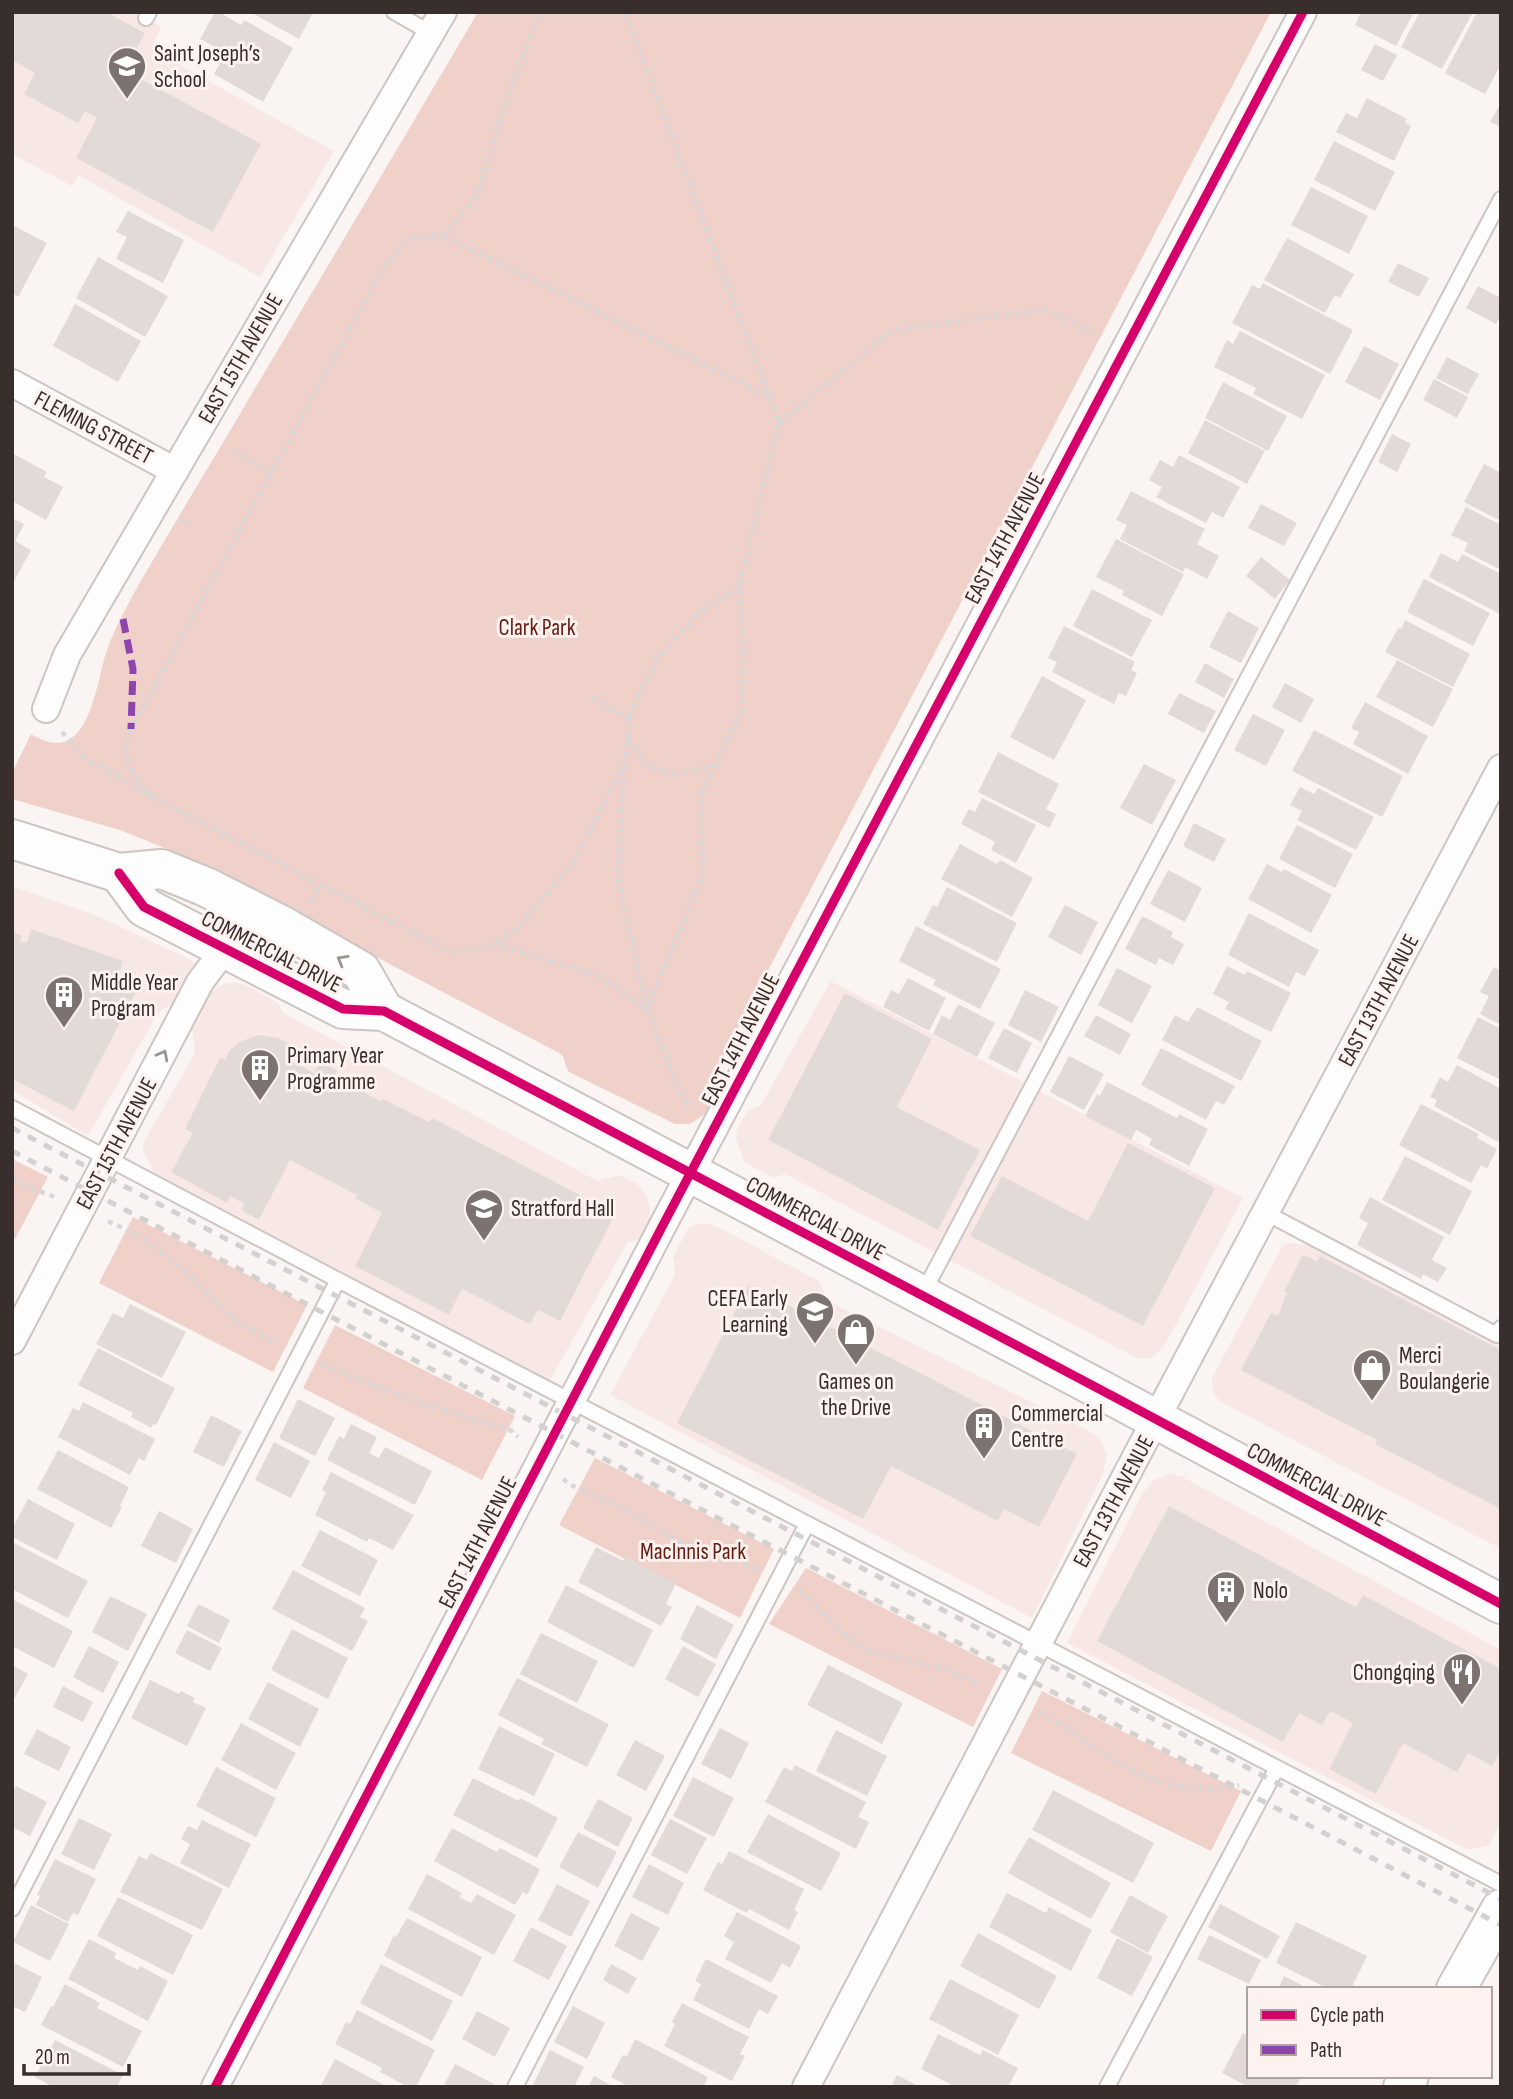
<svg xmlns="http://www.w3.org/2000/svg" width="1513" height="2099" viewBox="0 0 1513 2099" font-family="'Sofia Sans Condensed',sans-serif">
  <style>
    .built { fill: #f8e8e5 }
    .green { fill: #f0d1c9 }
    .building { fill: #e2dad7 }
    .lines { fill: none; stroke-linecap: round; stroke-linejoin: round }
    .lane-casing { stroke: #ccc5c2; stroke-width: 18 }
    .street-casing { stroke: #ccc5c2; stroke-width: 30 }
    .secondary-casing { stroke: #ccc5c2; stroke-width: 42 }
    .path { stroke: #d8d6d6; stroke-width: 4.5; stroke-dasharray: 5 5; stroke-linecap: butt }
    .lane { stroke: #fefdfd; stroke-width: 14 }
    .street { stroke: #fefdfd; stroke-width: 26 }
    .secondary { stroke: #fefdfd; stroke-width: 38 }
    .rail { stroke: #d3d0d0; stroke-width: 5; stroke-dasharray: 9 9; stroke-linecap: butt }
    .quiet { stroke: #8e44ad; stroke-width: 7; stroke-dasharray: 14 7; stroke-linecap: butt }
    .cycleway-casing { stroke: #fdf2ef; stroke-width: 13 }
    .cycleway { stroke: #d6006c; stroke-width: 9 }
    .oneway { stroke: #9b9694 }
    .labels { text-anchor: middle; stroke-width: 6; stroke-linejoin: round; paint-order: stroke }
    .poi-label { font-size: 23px; fill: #382e2b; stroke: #fdf2ef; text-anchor: start }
    .street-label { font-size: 23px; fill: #382e2b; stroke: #fdf2ef }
    .park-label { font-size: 23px; fill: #641b0e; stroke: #fdf2ef }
  </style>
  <rect width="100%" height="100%" fill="#faf4f2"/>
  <path class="built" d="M12,12h137l-3,6 15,9 -10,22 183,102 -74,126 -182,-102 -6,11 -60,-32z
    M12,886l83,29 94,44 5,4 1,6 -19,35 -12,4 -9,10 -67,118 -76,-46z
    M831,981l412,217 -77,145 -7,9 -8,6h-14l-352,-184 -11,4 -30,-16 -8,-23 1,-9 6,-12 6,-8 12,-5z
    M235,982l13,4 30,17 5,10 315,168 21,-6 18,9 9,10 4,15v9l-8,20 -15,5 -2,4 -76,135 -395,-210 -11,-22v-7l50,-86 2,-7 -3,-23 18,-35 16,-9z
    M696,1224h13l13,5 97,52 10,21 259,128 11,8 8,17 -5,21 -70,142 -422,-223 65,-120 -2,-19 16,-28z
    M1312,1236l185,98 4,-6v221l-282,-148 -6,-9 -1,-14 71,-133 6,-2 17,2z
    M1170,1474l13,3 318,173v173l-12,22 -21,5 -401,-207 76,-151 11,-12z"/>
  <path class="green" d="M478,12h793l-561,1069 4,12 -1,5 -8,16 -15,10h-15l-106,-52c-5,-6 -3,-13 -8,-18l-377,-198 -64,-26 -108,-31v-26l19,-39c57,36 64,-46 75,-81 7,-21 17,-39 27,-58 39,-69 81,-136 121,-205 75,-126 150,-252 224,-378z
    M12,1159l36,18 -33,62 -3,-1z
    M133,1217l174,88 -34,67 -174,-89z
    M335,1325l180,91 -33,64 -179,-92z
    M595,1458l179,91 -34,69 -181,-93z
    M806,1568l196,101 -29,58 -204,-103z
    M1042,1691l199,100 -30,60 -200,-98z"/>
  <path class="building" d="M12,12h94l39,21 -13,24 15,8 -8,13 122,66 -48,88 -137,-74 21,-40 -12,-7 -7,12 -54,-29 11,-21 -23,-13z
    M215,12h4l22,13 3,-5 49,28 -30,54 -49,-28 12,-21 -26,-14z
    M250,12h63l-14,27z
    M1361,12h53l-18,34 -41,-21z
    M1420,12h53l-31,57 -41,-22z
    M1477,12h24v52l-16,30 -40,-21z
    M1375,44l22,11 -14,26 -22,-11z
    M1367,98l40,21 -2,3 6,4 -17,35 -58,-29 10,-19 11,5z
    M1501,103v24l-11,-5z
    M1334,141l61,31 -20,39 -61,-31z
    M1311,187l57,29 -19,38 -58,-29z
    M128,211l56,29 -21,43 -47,-24 11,-22 -11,-5z
    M12,225l35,18 -29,54 -6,-4z
    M1287,238l67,36 -14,24 -5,-3 -10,18 -61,-33z
    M98,257l70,39 -23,41 -69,-39z
    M1398,263l31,15 -10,19 -31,-15z
    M1263,283l90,47 -23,44 -98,-51 20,-38 8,4z
    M1478,286l23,12v17l-5,9 -30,-16z
    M75,304l66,37 -23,41 -65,-36z
    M1240,331l85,44 -23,44 -49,-25 3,-6 -42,-21 13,-27 6,4z
    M1364,346l35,18 -19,36 -35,-18z
    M1447,357l32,17 -11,20 -32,-16z
    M1434,379l34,18 -11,21 -34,-18z
    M1223,382l64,34 -19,35 -63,-33z
    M1205,420l60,31 -18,33 -59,-31z
    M1392,434l19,10 -14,28 -19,-10z
    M12,453l35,19 -3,5 19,10 -17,33 -34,-19z
    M1179,455l61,32 -17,31 -11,-6 -6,11 -50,-26 6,-10 -13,-7 11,-20 13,7z
    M1484,464l17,9v48l-37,-19z
    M1131,491l74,38 -8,15 22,12 -12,23 -22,-12 -2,5 -63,-33 7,-14 -11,-5z
    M1261,504l36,19 -13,23 -36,-18z
    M1466,507l35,18v45l-37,-19 4,-8 -17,-8z
    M12,518l12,6 -9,17 16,9 -19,35z
    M1116,539l68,35 -22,42 -40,-21 2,-4 -28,-14z
    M1441,553l17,9 4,-8 39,20 -1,40 -71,-37z
    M1261,557l29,23 -15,19 -29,-23z
    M1424,579l66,34 -17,33 -66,-34z
    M1092,589l60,31 -20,37 -59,-31z
    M1228,611l31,17 -18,35 -32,-16z
    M1405,620l65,34 -17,33 -68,-35 13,-24 3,1z
    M1064,626l71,36 -4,8 6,3 -11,23 -7,-3 -5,11 -62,-32 5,-10 -9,-4z
    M1397,660l56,29 -20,38 -57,-30z
    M1205,663l29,16 -10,19 -29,-16z
    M1042,676l44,24 -32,60 -44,-23z
    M1285,683l29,16 -13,24 -29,-16z
    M1179,693l37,18 -12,22 -36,-19z
    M1365,702l63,34 -20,38 -55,-30 6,-12 -8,-4z
    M1253,714l32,16 -19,36 -32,-16z
    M1314,730l89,46 -21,41 -90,-46z
    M998,752l61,32 -13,25 10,5 -7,14 -71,-36z
    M1144,764l32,16 -24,45 -32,-17z
    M1300,787l14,7 4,-6 56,29 -18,33 -59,-30 5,-9 -12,-6z
    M982,798l54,27 -20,38 -25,-13 4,-8 -34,-18 8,-15 6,3z
    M1194,823l32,16 -12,23 -31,-16z
    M1297,825l56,29 -18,34 -56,-29z
    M960,844l37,20 3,-4 33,18 -21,39 -71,-38z
    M1267,864l15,8 2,-3 48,26 -21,38 -63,-34z
    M1168,870l34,18 -17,34 -35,-18z
    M947,887l70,36 -20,39 -74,-38 10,-19 4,2z
    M1065,905l33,17 -17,33 -33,-18z
    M1249,913l70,37 -14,26 -9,-4 -7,15 -61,-32z
    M1142,916l31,16 -2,5 13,7 -11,21 -14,-7 -3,7 -31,-16z
    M916,926l85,43 -21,40 -47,-24 3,-5 -37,-19z
    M31,929l92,32 -5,16 20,11 -64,123 -62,-32v-148l10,5 -3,5 8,2z
    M1227,966l18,9 2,-4 44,22 -20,39 -46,-23 4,-7 -16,-8z
    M1494,967l7,4v54l-21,-11 9,-18 -9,-4z
    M1117,968l35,18 -20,37 -34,-18z
    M908,978l38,20 -17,33 -46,-24 8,-17 8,4z
    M1025,990l34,17 -18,35 -33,-17z
    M845,993l87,46 -35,68 83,43 -42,80 -170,-90z
    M958,1004l37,19 -18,34 -44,-23 9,-19 8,5z
    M1197,1007l65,34 -21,40 -79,-41 13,-25 13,7z
    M1096,1015l35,19 -11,21 -36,-19z
    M1478,1017l23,12v51l-44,-22z
    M1004,1028l28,15 -15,30 -29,-15z
    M259,1035l19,3 15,8 -4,14 25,13 6,-11 17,9 -2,3 16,8 3,-5 10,5 3,8 -2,3 17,9 1,-3 46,23 3,-4 148,77 -2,4 35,19 -53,103 -22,-11 -8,14 -68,-35 -13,26 -94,-49 27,-53 -27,-15 2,-3 -67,-35 -31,60 -18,-10 4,-6 -15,-8 -3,7 -56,-31 22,-39 -8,-4 35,-71 5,2 5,-10 9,-8z
    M1161,1048l74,38 -11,19 -8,-4 -10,19 -65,-35z
    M1069,1056l35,18 -20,36 -34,-18z
    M1457,1065l44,24v48l-3,5 -64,-36 3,-6 -7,-3 10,-20 8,5z
    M1107,1082l70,36 2,-4 29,15 -19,37 -40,-21 3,-6 -16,-9 -5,10 -46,-24 12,-22 3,2z
    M1421,1104l58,30 -2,4 20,11 -10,20 -6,-4 -10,18 -72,-38z
    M1128,1143l87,45 -72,138 -173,-90 32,-60 86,45z
    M1405,1156l67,35 -22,44 -68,-35z
    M1370,1197l74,40 -12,23 15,8 -9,14 -15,-8 -2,5 -64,-34 11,-22 -9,-5z
    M1303,1255l14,6 3,-5 181,94v159l-126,-65 2,-4 -136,-70 30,-57 7,3 9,-24 -3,-1z
    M749,1285l328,169 -38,73 -35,-18 -6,12 -107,-55 -28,53 -186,-96z
    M130,1304l56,28 -24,46 -66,-34 17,-31 10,5z
    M98,1348l77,40 -19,37 -3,-1 -2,4 -20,-11 2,-4 -55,-28z
    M298,1399l37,19 -20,38 -36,-18z
    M83,1402l72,37 -11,22 -5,-3 -9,17 -72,-38 15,-29 6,3z
    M211,1415l31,16 -18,36 -31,-15z
    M351,1424l26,13 -8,16 10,5 6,-11 47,24 -17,34 -88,-45 12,-24 5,3z
    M274,1442l36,19 -19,37 -36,-18z
    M58,1450l71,37 -9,19 2,1 -11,21 -74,-39z
    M331,1472l83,43 -21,35 -24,-12 -2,4 -52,-27 11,-23 -4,-2z
    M28,1499l47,25 -18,36 -45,-23v-8z
    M1169,1506l187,101 7,-12 138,74v81l-9,16 -24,-13 -11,19 -54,-29 -27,51 -47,-25 24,-46 -23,-12 -8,14 -23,-12 -16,29 -186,-101z
    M159,1511l34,18 -17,34 -35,-17z
    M320,1530l58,30 -18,36 -59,-30z
    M12,1542l76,39 -20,37 -56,-29z
    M596,1547l27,14 2,-5 51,27 -10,21 6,3 -11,19 -83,-44z
    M293,1570l72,38 -5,9 8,4 -16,30 -80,-42z
    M566,1585l87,45 -19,38 -87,-46z
    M110,1596l37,18 -19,37 -36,-19z
    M12,1599l61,32 -19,37 -42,-22z
    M198,1604l32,16 -11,23 -32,-17z
    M697,1605l37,20 -18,34 -36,-20z
    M292,1629l56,29 -20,41 -57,-29z
    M187,1630l35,18 -12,23 -35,-18z
    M541,1633l57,28 -21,42 -57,-29z
    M89,1646l30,16 -16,31 -30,-16z
    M683,1646l33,18 -18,33 -33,-18z
    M12,1665l16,9 -16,29z
    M828,1665l75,38 -21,41 -75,-39z
    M517,1678l92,46 -22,43 -46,-23 3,-5 -46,-24z
    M150,1680l29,14 2,-3 14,7 -2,4 13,6 -19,38 -56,-28z
    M268,1682l51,27 -19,38 -52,-28z
    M63,1686l30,16 -10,20 -30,-15z
    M241,1723l55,30 -20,37 -55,-30z
    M499,1726l56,28 -21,42 -56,-27z
    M720,1728l29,15 -18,36 -30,-15z
    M37,1729l34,18 -12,24 -35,-17z
    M836,1730l51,26 -20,40 -51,-25z
    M635,1740l30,16 -19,35 -30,-16z
    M795,1765l71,37 -8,15 11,5 -13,27 -91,-47 19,-35 8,4z
    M216,1767l60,31 -20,39 -60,-31z
    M693,1777l41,21 -20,39 -41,-21z
    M473,1778l46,23 1,-3 38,20 -21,40 -84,-43z
    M16,1786l31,16 -17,34 -18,-9v-34z
    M1053,1790l101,53 -21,40 -101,-53z
    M598,1799l35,19 -15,29 -35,-19z
    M768,1814l73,39 -20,38 -74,-39z
    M79,1818l33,16 -18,36 -33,-16z
    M670,1819l37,19 -20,36 -36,-19z
    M202,1820l49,24 -22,44 -49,-25 10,-19 -9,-5 7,-13 9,4z
    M452,1828l45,24 3,-4 40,21 -13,26 -4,-3 -8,13 -81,-44z
    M578,1832l39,20 -19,36 -39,-21z
    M1029,1837l82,46 -20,36 -83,-46z
    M729,1851l75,38 -10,21 4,2 -9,18 -40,-21 -2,4 -44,-23 15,-28 4,2z
    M150,1853l73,36 -21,41 -82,-38 19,-36 8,4z
    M55,1859l41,20 -18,36 -5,-2 -5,9 -32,-17 4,-9 -3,-1z
    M649,1864l35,19 -16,32 -36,-18z
    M427,1874l35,19 -3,4 12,6 6,-9 39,21 -22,40 -86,-46z
    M557,1884l33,17 -19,36 -33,-17z
    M1007,1893l39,20 3,-6 43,23 -21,41 -82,-44z
    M1130,1895l38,21 -20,37 -38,-21z
    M118,1897l75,38 -20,40 -76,-39z
    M1220,1904l60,32 -13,23 -59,-32z
    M31,1905l38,19 -19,37 -37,-19z
    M737,1912l64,34 -11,22 -8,-5 -11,20 -46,-24 9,-17 -10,-6z
    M631,1913l29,15 -18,33 -28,-15z
    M407,1918l75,39 -20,40 -78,-41 10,-21 2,2z
    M1296,1922l71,34 -16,33h-22l-53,-26z
    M531,1927l36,19 -18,34 -36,-19z
    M978,1933l79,43 -18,33 -79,-43z
    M1209,1935l52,25 -12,24 -52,-25z
    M1117,1938l36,19 -21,39 -35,-18z
    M89,1939l27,14 -2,5 24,12 2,-4 28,15 -20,40 -80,-42z
    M706,1959l72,37 -10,18 -9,-5 -10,20 -56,-29 8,-16 -6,-3z
    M12,1962l30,15 -17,35 -13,-6z
    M381,1964l72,37 -21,40 -72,-38z
    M611,1964l26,14 -9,16 -25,-14z
    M1284,1976l25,13h-31z
    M950,1979l69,36 -21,40 -69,-36z
    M65,1984l35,19 -3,5 45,23 -19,36 -82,-42 10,-19 2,1z
    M682,2003l67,34 -9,17 5,2 -13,25 -68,-35 11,-22 -3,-2z
    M573,2006l32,17 -18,36 -33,-17z
    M357,2010l78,40 -19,37h-8l-28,-15 2,-4 -47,-24 11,-22 4,2z
    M477,2011l33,17 -15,29 -33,-18z
    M1243,2033l6,3v40h52l-5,11h-47l-27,-14z
    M938,2034l42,21 3,-5 35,18 -10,19h-52l-35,-18z
    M635,2039l73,38 -5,10h-73l-19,-10 12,-22 4,1z
    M55,2040l68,35 -6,12h-64l-18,-10z
    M550,2050l34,17 -10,20h-42z
    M335,2059l53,28h-68z
    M455,2064l39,20 -2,3h-49z
    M897,2075l23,12h-29z
    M594,2076l20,11h-26z"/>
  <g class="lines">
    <g class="lane-casing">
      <path id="lane" d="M394,12l37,21
        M146,18l3,-6
        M12,1108l326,172 1163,604
        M1266,1213l231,122 4,-7
        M922,1295l579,-1096
        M12,1909l326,-629
        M515,2087l292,-563
        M1107,2087l170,-319"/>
    </g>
    <g class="street-casing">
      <path id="street" d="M12,383l163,88
        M46,709l21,-54 376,-643
        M12,1341l188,-359 25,-33
        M215,2087l448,-862 640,-1213
        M806,2087l324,-619 371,-700"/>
    </g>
    <g class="secondary-casing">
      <path id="secondary" d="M12,839l107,34 43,-4 44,18 75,38 80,46 23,40
        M119,873l25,34 199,102 41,2 736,389 381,204
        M1456,1989l45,-80
        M1403,2087l6,-11"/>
    </g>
    <path class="path" d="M625,12l154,411 -40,163 5,61 -2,61 -41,88 2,79 -56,134
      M442,235l328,162
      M779,423l113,-93 153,-20 47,21
      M233,450l38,22
      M181,520l9,4
      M591,697l40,23
      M62,732l23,26 66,38 298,155h23l24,-7 104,32 47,33 27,70 12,24 7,5
      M628,737l18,28 26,9 41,-8
      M624,768l-6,112 29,128
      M151,796c-18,-22 -32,-38 -20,-67l254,-464 26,-27 31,-3 33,-34 37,-117 29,-72
      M311,902l10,-18
      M496,943l19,-13 58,-67 51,-99 8,-54 26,-53 40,-43 41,-28
      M12,1181l43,16
      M108,1221l31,15 48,37 50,49 41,22
      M320,1364l86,34 106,33 6,6
      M563,1479l8,6 57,26 56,32 73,26
      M800,1590l52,51 19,11 71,16 40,17
      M1038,1711c25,12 44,30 67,44 45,28 82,40 134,30"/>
    <use href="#lane" class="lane"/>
    <use href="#street" class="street"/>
    <use href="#secondary" class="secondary"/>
    <path class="rail" d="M12,1128l1489,771
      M12,1151l1489,774"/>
    <path class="quiet" d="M123,619l10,50 -2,60"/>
    <g class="cycleway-casing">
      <path id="cycleway" d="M119,873l25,34 199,102 41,2 736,389 381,204
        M215,2087l448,-862 640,-1213"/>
    </g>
    <use href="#cycleway" class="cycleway"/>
  </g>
  <defs><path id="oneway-chevron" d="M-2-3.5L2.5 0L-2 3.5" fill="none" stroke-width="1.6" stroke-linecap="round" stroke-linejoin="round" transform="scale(1.75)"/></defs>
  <g class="oneway">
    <use href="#oneway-chevron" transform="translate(342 960) rotate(-150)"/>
    <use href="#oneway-chevron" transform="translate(163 1055) rotate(-62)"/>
  </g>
  <defs>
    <g id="school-pin" transform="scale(2.0125)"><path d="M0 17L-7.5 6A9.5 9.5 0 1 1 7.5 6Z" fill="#7c7371" stroke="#fdf2ef"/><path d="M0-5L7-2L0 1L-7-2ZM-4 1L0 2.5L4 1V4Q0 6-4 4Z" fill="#fff"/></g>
    <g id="building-pin" transform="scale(2.0125)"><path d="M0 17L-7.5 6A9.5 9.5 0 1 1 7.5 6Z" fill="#7c7371" stroke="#fdf2ef"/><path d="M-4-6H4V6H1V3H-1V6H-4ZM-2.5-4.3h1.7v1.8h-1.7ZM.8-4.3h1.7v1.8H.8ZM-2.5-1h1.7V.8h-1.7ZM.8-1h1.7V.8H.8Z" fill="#fff"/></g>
    <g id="shop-pin" transform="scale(2.0125)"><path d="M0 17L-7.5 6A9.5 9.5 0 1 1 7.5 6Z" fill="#7c7371" stroke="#fdf2ef"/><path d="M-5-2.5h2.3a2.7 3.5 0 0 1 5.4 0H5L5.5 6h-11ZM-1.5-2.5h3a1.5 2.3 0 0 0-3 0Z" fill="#fff"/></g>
    <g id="restaurant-pin" transform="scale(2.0125)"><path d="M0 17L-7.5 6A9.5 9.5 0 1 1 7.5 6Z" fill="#7c7371" stroke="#fdf2ef"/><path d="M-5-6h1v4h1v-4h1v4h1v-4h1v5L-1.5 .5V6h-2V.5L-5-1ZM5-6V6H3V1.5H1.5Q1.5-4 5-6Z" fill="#fff"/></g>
  </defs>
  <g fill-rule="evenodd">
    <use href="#school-pin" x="127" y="66"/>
    <use href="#building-pin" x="64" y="995"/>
    <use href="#building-pin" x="260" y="1068"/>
    <use href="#school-pin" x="484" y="1208"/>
    <use href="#school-pin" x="815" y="1311"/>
    <use href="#shop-pin" x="856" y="1332"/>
    <use href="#shop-pin" x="1372" y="1368"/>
    <use href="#building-pin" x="984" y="1426"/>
    <use href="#building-pin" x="1226" y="1590"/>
    <use href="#restaurant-pin" x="1462" y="1672"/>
  </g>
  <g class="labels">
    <g class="poi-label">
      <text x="154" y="61">Saint Joseph’s<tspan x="154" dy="26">School</tspan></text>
      <text x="91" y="990">Middle Year<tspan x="91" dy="26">Program</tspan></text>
      <text x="287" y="1063">Primary Year<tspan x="287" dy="26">Programme</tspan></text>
      <text x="511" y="1216">Stratford Hall</text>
      <text x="788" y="1306" text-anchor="end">CEFA Early<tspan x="788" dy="26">Learning</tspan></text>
      <text x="1399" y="1363">Merci<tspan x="1399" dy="26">Boulangerie</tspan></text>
      <text x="856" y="1389" text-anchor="middle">Games on<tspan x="856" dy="26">the Drive</tspan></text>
      <text x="1011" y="1421">Commercial<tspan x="1011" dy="26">Centre</tspan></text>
      <text x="1253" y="1598">Nolo</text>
      <text x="1435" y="1680" text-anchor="end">Chongqing</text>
    </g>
    <g class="street-label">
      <text transform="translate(240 358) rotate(-60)" y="8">EAST 15TH AVENUE</text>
      <text transform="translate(94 427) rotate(28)" y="8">FLEMING STREET</text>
      <text transform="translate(1004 538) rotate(-62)" y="8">EAST 14TH AVENUE</text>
      <text transform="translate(272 951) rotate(27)" y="8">COMMERCIAL DRIVE</text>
      <text transform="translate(1378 1000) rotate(-62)" y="8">EAST 13TH AVENUE</text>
      <text transform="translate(740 1039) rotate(-63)" y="8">EAST 14TH AVENUE</text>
      <text transform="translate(116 1143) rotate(-62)" y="8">EAST 15TH AVENUE</text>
      <text transform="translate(816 1218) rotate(28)" y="8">COMMERCIAL DRIVE</text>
      <text transform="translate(1317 1484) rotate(28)" y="8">COMMERCIAL DRIVE</text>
      <text transform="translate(1113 1501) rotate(-62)" y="8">EAST 13TH AVENUE</text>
      <text transform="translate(477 1542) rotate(-63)" y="8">EAST 14TH AVENUE</text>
    </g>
    <g class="park-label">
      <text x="537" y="635">Clark Park</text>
      <text x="693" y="1559">MacInnis Park</text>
    </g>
  </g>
  <rect width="1513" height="2099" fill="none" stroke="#382e2b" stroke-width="28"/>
  <rect x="1247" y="1987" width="245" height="91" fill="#fdf2ef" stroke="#aea4a1" stroke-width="2"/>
  <rect x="1261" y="2010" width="35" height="10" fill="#d6006c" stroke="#aea4a1" stroke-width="2"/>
  <text x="1310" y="2022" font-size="21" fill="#382e2b">Cycle path</text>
  <rect x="1261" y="2045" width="35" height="10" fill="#8e44ad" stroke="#aea4a1" stroke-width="2"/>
  <text x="1310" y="2057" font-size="21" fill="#382e2b">Path</text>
  <path d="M24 2064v10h105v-10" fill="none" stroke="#382e2b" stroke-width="3.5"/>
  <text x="35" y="2064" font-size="21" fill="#382e2b" stroke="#fdf2ef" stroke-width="5" paint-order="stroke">20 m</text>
</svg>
